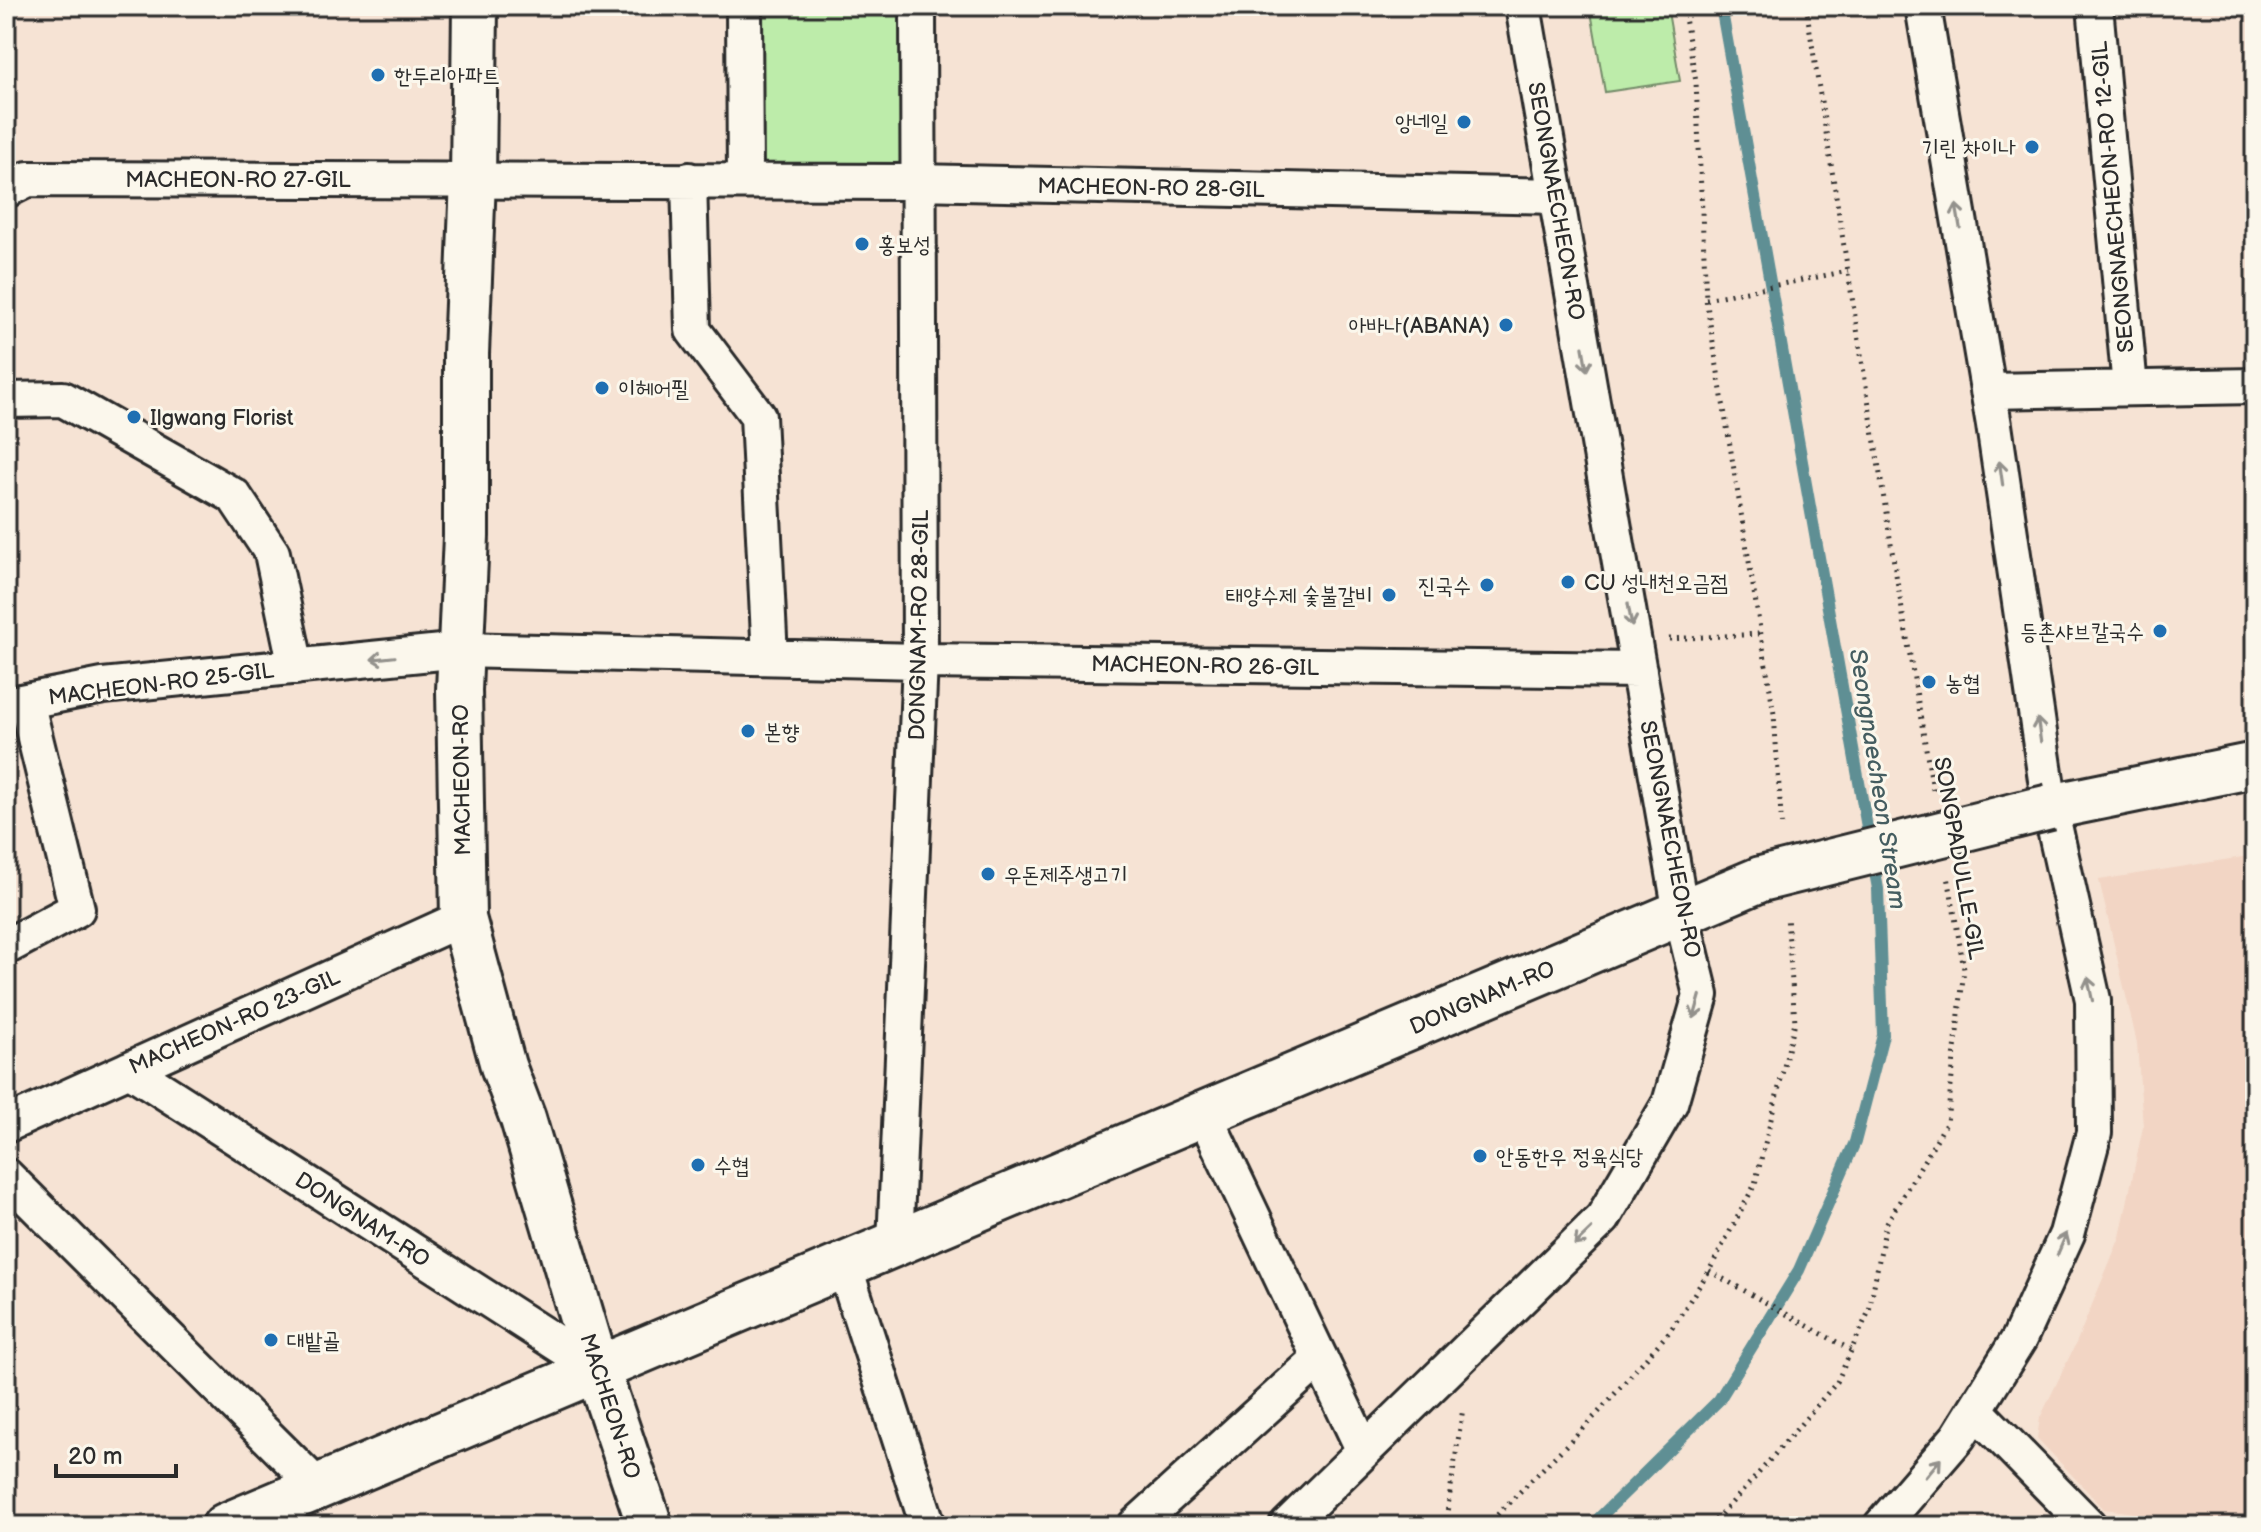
<svg xmlns="http://www.w3.org/2000/svg" width="2261" height="1532" viewBox="0 0 2261 1532" font-family="'Balsamiq Sans','Poor Story',sans-serif">
  <style>
    .built { fill: #f2d5c4 }
    .green { fill: #bdecaa; stroke: #748c6a; stroke-width: 2 }
    .lines { fill: none; stroke-linecap: round; stroke-linejoin: round }
    .stream { stroke: #5f8f94; stroke-width: 12 }
    .street-casing { stroke: #2b2b2b; stroke-width: 40 }
    .secondary-casing { stroke: #2b2b2b; stroke-width: 50 }
    .path { stroke: #2b2b2b; stroke-width: 5; stroke-dasharray: 2 6; stroke-linecap: butt }
    .street { stroke: #fbf7ec; stroke-width: 34 }
    .secondary { stroke: #fbf7ec; stroke-width: 44 }
    .secondary-bridge-casing { stroke: #2b2b2b; stroke-width: 50; stroke-linecap: butt }
    .secondary-bridge { stroke: #fbf7ec; stroke-width: 44 }
    .oneway { stroke: #93918c }
    .poi-dot { fill: #1f6fb2; stroke: #fbf7ec; stroke-width: 3 }
    .labels { text-anchor: middle; stroke-width: 6; stroke-linejoin: round; paint-order: stroke }
    .poi-label { font-size: 22px; fill: #2b2b2b; stroke: #fbf7ec; text-anchor: start }
    .street-label { font-size: 22px; fill: #2b2b2b; stroke: #fbf7ec }
    .water-label { font-size: 24px; font-style: italic; fill: #455d60; stroke: #fbf7ec }
  </style>
  <rect width="100%" height="100%" fill="#f6e3d4"/>
  <filter id="ink" filterUnits="userSpaceOnUse"><feTurbulence type="fractalNoise" baseFrequency=".0125" numOctaves="2"/><feDisplacementMap in="SourceGraphic" scale="16" xChannelSelector="R" yChannelSelector="G"/><feConvolveMatrix kernelMatrix="1 2 1 2 8 2 1 2 1" color-interpolation-filters="sRGB"/></filter>
  <g filter="url(#ink)">
    <path class="built" d="M2255,855v671h-19l-132,-17 -67,-71 3,-20 37,-77 43,-104 23,-110 -6,-84 -38,-163z"/>
    <path class="green" d="M756,6h154l-2,168 -150,-6z
      M1590,6h77l13,75 -75,11z"/>
    <g class="lines">
      <path class="stream" d="M1591,1526l128,-126 80,-130 56,-128 28,-107 -5,-146 -157,-883"/>
      <g class="street-casing">
        <path id="street" d="M744,6l1,175
          M2095,6l35,382
          M689,180l4,150 65,86 12,241
          M6,190l22,-11 889,3 639,14
          M1988,391l267,-5
          M6,400l57,-1 171,97 38,57 24,114
          M6,705l97,-19 358,-36 459,11 719,9
          M6,947l71,-38 -51,-208
          M129,1069l468,300
          M1204,1114l160,337
          M6,1125l457,-207
          M6,1176l312,311
          M895,1244l25,-583 -2,-655
          M844,1265l84,261
          M1975,1410l114,116
          M1135,1526l185,-168
          M1287,1526l316,-308 67,-115 31,-108 -20,-82 -158,-907
          M1881,1526l77,-89 61,-98 48,-105 27,-101 -1,-133 -43,-193 -56,-382 -71,-419"/>
      </g>
      <g class="secondary-casing">
        <path id="secondary" d="M475,6l-2,173 -7,175v182l-7,154 4,228 40,148 20,53 74,250 53,157
          M2050,807l205,-42
          M225,1526l1536,-647"/>
      </g>
      <path class="path" d="M1683,6l13,76 10,217 68,415 8,116
        M1806,6l88,557 40,232
        M1706,299l142,-28
        M1669,639l90,-5
        M1709,1271l142,79
        M1445,1526l18,-118
        M1486,1526l111,-112 73,-83 39,-60 46,-87 40,-162 -8,-106
        M1710,1526l41,-44 86,-100 32,-71 17,-87 61,-102 17,-153 -16,-93"/>
      <use href="#street" class="street"/>
      <use href="#secondary" class="secondary"/>
      <g class="secondary-bridge-casing">
        <path id="secondary-bridge" d="M1761,879l289,-72"/>
      </g>
      <use href="#secondary-bridge" class="secondary-bridge"/>
    </g>
    <defs><path id="oneway-shaft" d="M-6 0H5M1.5-3L5.5 0L1.5 3" fill="none" stroke-width="1.6" stroke-linecap="round" stroke-linejoin="round" transform="scale(2)"/></defs>
    <g class="oneway">
      <use href="#oneway-shaft" transform="translate(1958 216) rotate(-100)"/>
      <use href="#oneway-shaft" transform="translate(1585 359) rotate(80)"/>
      <use href="#oneway-shaft" transform="translate(2001 473) rotate(-98)"/>
      <use href="#oneway-shaft" transform="translate(1630 615) rotate(80)"/>
      <use href="#oneway-shaft" transform="translate(383 658) rotate(174)"/>
      <use href="#oneway-shaft" transform="translate(2039 730) rotate(-98)"/>
      <use href="#oneway-shaft" transform="translate(2090 989) rotate(-102)"/>
      <use href="#oneway-shaft" transform="translate(1697 1007) rotate(106)"/>
      <use href="#oneway-shaft" transform="translate(1583 1237) rotate(136)"/>
      <use href="#oneway-shaft" transform="translate(2062 1244) rotate(-67)"/>
      <use href="#oneway-shaft" transform="translate(1933 1468) rotate(-50)"/>
    </g>
  </g>
  <g class="poi-dot">
    <circle cx="378" cy="75" r="8"/>
    <circle cx="1464" cy="122" r="8"/>
    <circle cx="2032" cy="147" r="8"/>
    <circle cx="862" cy="244" r="8"/>
    <circle cx="1506" cy="325" r="8"/>
    <circle cx="602" cy="388" r="8"/>
    <circle cx="134" cy="417" r="8"/>
    <circle cx="1568" cy="582" r="8"/>
    <circle cx="1487" cy="585" r="8"/>
    <circle cx="1389" cy="595" r="8"/>
    <circle cx="2160" cy="631" r="8"/>
    <circle cx="1929" cy="682" r="8"/>
    <circle cx="748" cy="731" r="8"/>
    <circle cx="988" cy="874" r="8"/>
    <circle cx="1480" cy="1156" r="8"/>
    <circle cx="698" cy="1165" r="8"/>
    <circle cx="271" cy="1340" r="8"/>
  </g>
  <g class="labels">
    <g class="poi-label">
      <text x="394" y="83">한두리아파트</text>
      <text x="1448" y="130" text-anchor="end">앙네일</text>
      <text x="2016" y="155" text-anchor="end">기린 차이나</text>
      <text x="878" y="252">홍보성</text>
      <text x="1490" y="333" text-anchor="end">아바나(ABANA)</text>
      <text x="618" y="396">이헤어필</text>
      <text x="150" y="425">Ilgwang Florist</text>
      <text x="1584" y="590">CU 성내천오금점</text>
      <text x="1471" y="593" text-anchor="end">진국수</text>
      <text x="1373" y="603" text-anchor="end">태양수제 숯불갈비</text>
      <text x="2144" y="639" text-anchor="end">등촌샤브칼국수</text>
      <text x="1945" y="690">농협</text>
      <text x="764" y="739">본향</text>
      <text x="1004" y="882">우돈제주생고기</text>
      <text x="1496" y="1164">안동한우 정육식당</text>
      <text x="714" y="1173">수협</text>
      <text x="287" y="1348">대밭골</text>
    </g>
    <g class="street-label">
      <text x="238" y="187">MACHEON-RO 27-GIL</text>
      <text transform="translate(1151 187) rotate(1)" y="8">MACHEON-RO 28-GIL</text>
      <text transform="translate(2112 197) rotate(-95)" y="8">SEONGNAECHEON-RO 12-GIL</text>
      <text transform="translate(1557 201) rotate(80)" y="8">SEONGNAECHEON-RO</text>
      <text transform="translate(918 625) rotate(-89)" y="8">DONGNAM-RO 28-GIL</text>
      <text transform="translate(1205 665) rotate(1)" y="8">MACHEON-RO 26-GIL</text>
      <text transform="translate(161 683) rotate(-7)" y="8">MACHEON-RO 25-GIL</text>
      <text transform="translate(461 780) rotate(-91)" y="8">MACHEON-RO</text>
      <text transform="translate(1671 839) rotate(79)" y="8">SEONGNAECHEON-RO</text>
      <text transform="translate(1960 858) rotate(80)" y="8">SONGPADULLE-GIL</text>
      <text transform="translate(1482 997) rotate(-23)" y="8">DONGNAM-RO</text>
      <text transform="translate(234 1021) rotate(-24)" y="8">MACHEON-RO 23-GIL</text>
      <text transform="translate(363 1219) rotate(33)" y="8">DONGNAM-RO</text>
      <text transform="translate(611 1406) rotate(72)" y="8">MACHEON-RO</text>
    </g>
    <g class="water-label">
      <text transform="translate(1878 779) rotate(81)" y="8">Seongnaecheon Stream</text>
    </g>
  </g>
  <rect width="2261" height="1532" fill="none" stroke="#fbf7ec" stroke-width="32"/>
  <rect x="16" y="16" width="2229" height="1500" fill="none" stroke="#2b2b2b" stroke-width="3" filter="url(#ink)"/>
  <path d="M56 1464v12h120v-12" fill="none" stroke="#2b2b2b" stroke-width="4"/>
  <text x="68" y="1464" font-size="24" fill="#2b2b2b" stroke="#fbf7ec" stroke-width="6" paint-order="stroke">20 m</text>
</svg>
